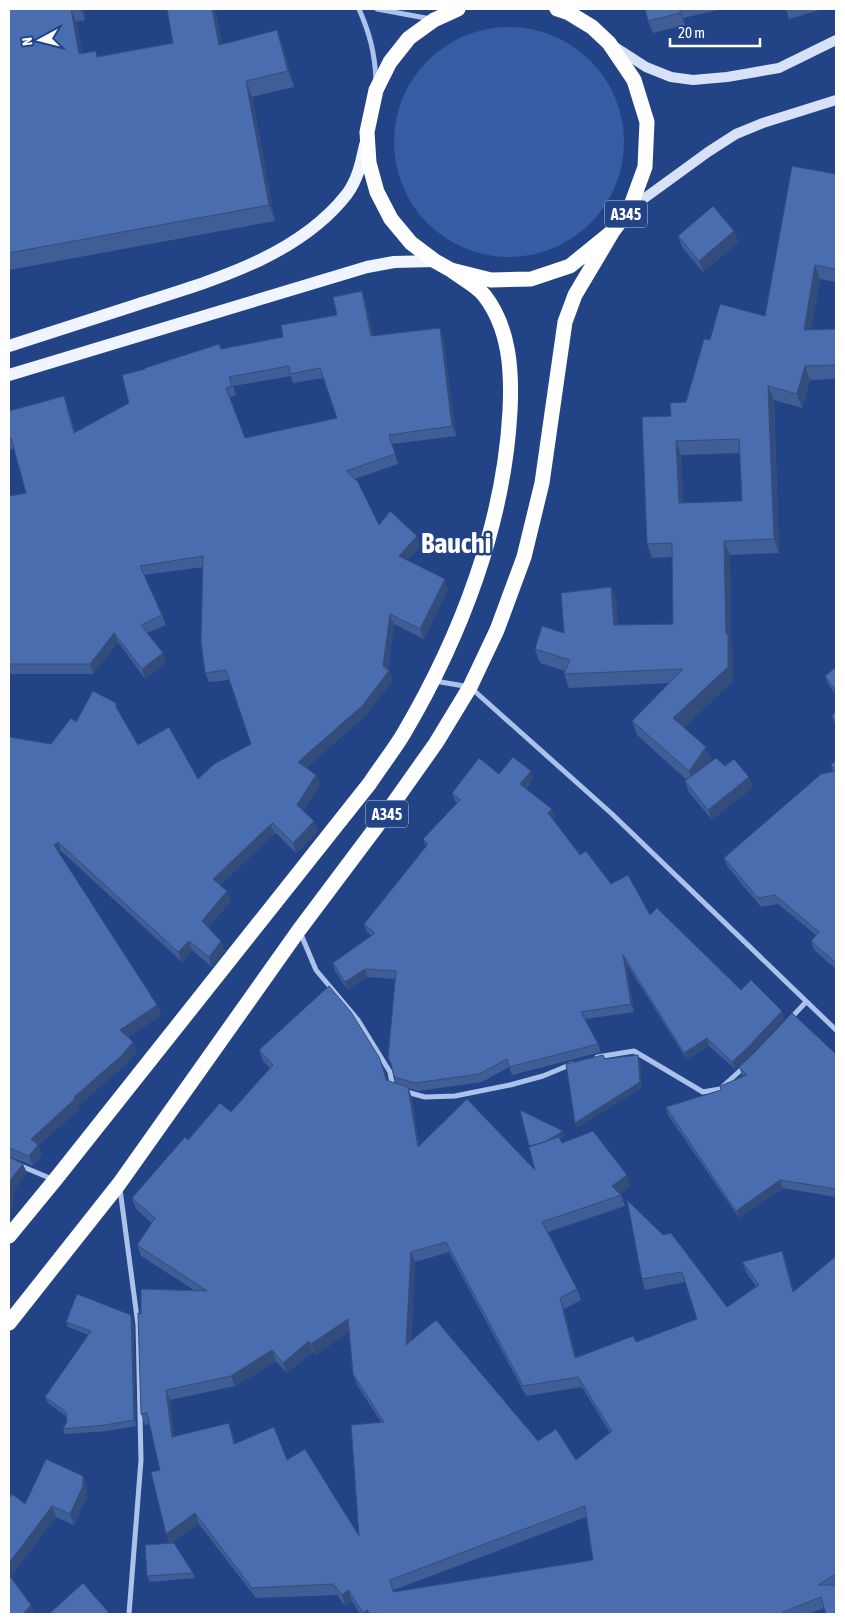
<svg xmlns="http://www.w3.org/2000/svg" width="845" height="1623" viewBox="0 0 845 1623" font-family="'Asap Condensed',sans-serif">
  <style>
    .green { fill: #365ca4 }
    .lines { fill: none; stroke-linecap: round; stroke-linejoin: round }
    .street { stroke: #acc2ea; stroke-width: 5 }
    .secondary { stroke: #d7e2f8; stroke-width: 10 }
    .primary { stroke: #f0f4fe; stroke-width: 12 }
    .highway { stroke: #fff; stroke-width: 15 }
    .wall { fill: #405e96; fill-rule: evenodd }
    .shaded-wall { fill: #344c7a }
    .building { fill: #4a6daf; stroke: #344c7a; fill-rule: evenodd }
    .labels { text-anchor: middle; stroke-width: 5; stroke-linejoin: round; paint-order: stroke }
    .shield { fill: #224487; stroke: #bdc7db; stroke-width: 1 }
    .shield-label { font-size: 16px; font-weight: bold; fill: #fff }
    .town-label { font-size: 28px; font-weight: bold; fill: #fff; stroke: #224487 }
  </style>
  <rect width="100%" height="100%" fill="#224487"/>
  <path class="green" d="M394 142a115 115 0 1 1 230 0a115 115 0 1 1-230 0Z"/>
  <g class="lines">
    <path class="street" d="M359,9c11,25 16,45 17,72
      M377,9l54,10
      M435,681l35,6 142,127 224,216
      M300,932l16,38 42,50 32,52 3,16
      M791,1018l15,-16
      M597,1057l37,-6 69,41 17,-3 23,-21
      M403,1091l22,6 30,-1 55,-11 33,-9 29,-12
      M9,1161l43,18
      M120,1189l18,136 3,135 -12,154"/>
    <path class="secondary" d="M615,47l31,20 25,10 22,3 34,-3 52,-9 57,-28
      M631,208l77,-56 28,-18 27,-11 73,-23"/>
    <path class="primary" d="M9,346c43,-14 86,-28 130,-42 72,-23 159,-47 208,-110 11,-15 14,-31 18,-49
      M9,375l358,-108 27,-5 41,-1"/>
    <path class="highway" d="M458,9l-24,11 -25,18 -19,24 -14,28 -9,42 2,31 8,29 14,27 20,24 24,18 16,9 40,10 40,-1 39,-13 43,-35 17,-23 15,-41 2,-45 -13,-42 -25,-37 -17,-16 -23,-14 -12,-4
      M9,1236l46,-56 315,-397c11,-17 24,-33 34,-50 57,-97 100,-209 106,-322 2,-39 0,-83 -26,-116 -8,-10 -23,-17 -33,-25
      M9,1323l110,-139 180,-254 84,-112 53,-75 34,-56 27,-57 27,-73 18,-74 23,-161 10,-27 38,-64"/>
  </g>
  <path class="wall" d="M9,9h75l1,11 -9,2 6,31 16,3 75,-13 42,-34 7,36 61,1 11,41 -42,10 23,124 -266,49z
    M645,9h77l-39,9 2,7 -32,8 -5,-12z
    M786,9h37l-34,10z
    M836,174v108l-16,-3 -9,51 25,-1v50l-26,1 -8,28 -28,-8 5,153 -49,2 1,86 2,7v33l-49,46 28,34 13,5 28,21 -41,33 -23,-28 -4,-11 2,-1 -50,-45 -5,-14 37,-38 -100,5 -5,-14 1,-3 -25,-8 -5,-14 29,-16 47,-46 5,14 2,24 55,-1 -1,-67 -20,1 -5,-14 24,-128 15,-14 24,-62 55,-24zM740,453l2,48 -59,2 -2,-48z
    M734,231l4,11 -35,30 -21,-25 -4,-11z
    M362,291l3,10 8,35 70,1 13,99 -64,8 6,20 -44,15 25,46 42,21 -14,14 41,29 -24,50 -30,-15 -6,45 1,2 4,9 -28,36 -59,52 10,7 4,9 -17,27 15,20 -22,22 -20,-20 -2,1 -54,51 7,6 4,10 -23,26 17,24 -13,16 -20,-17 -10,12 -121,-111 -2,2 98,152 4,10 -33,22 9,15 -12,13 -47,41 1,3 -41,37 4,9 -9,11 -22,-9h-2v-420l42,7 25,-22 43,-9 19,32 60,34 53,-35 -22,-64 -20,2 -4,-9 -2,-106 -59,8 18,40 4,10 -19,8 19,30 -21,16 -27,-37 -25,32h-84v-178l17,-3 -12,-45 -5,2v-39l58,-6 8,27 54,-29 92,-54 62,-12 54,-22zM291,376l2,7 30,-5 14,40 -92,20 -15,-41 6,-2 -3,-9z
    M836,667v28l-8,-11 -3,-8z
    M836,711v16l-1,-2 -3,-9z
    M836,760v209l-22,-19 -3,-9 5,-6 -38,-31 -17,3 -34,-41 -3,-8 109,-86 -2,-7z
    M531,771l2,8 -7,10 29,27 -3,3 28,36 31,29 39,31 91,75 41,21 2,8 -34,37 -15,13 -26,-23 -22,14 -61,-97 8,49 -49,7 13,25 3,8 -89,23 -3,-8 -27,15 -64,9 -10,-3 4,10 7,47 116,25 -6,-23 36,-11 -5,3 2,4 69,43 -11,8 1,1 4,11 -77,26 29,57 4,11 -17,9 12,48 60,-15 61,-23 -12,-37 -40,8 -3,-11 -15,-79 100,107 29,-21 -10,-14 -4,-10 40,-11 4,11 8,30 42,-36v358l-12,-6 -15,6h-449l-8,-13 -7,5 -8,-11 -81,3 -57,-74 -28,19 22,30 2,5 -45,4 -3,-6 22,-32 -9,-74 -10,-46 -5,1 -4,-11v-100l53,-24 -53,-34 -4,-11 15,-22 -16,-14 -4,-11 56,-58 43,-28 39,-44 -7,-7 -4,-11 127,25 1,6 9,3 -2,-7 -2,-10 -4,-9 7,-79 -28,-2 -19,13 -13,-19 -2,-8 39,-27 -5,-4 -3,-8 62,-77 -3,-8 34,-36 -2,-2 -3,-8 47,-19zM449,1252l77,144 56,-9 28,46 -34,27 -38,-19 -127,-100 4,-79zM349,1332l4,42 4,11 24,37 -22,114 -72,-76 -52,-17 -2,-9 -59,2 -4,-36 65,-14 41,-25 11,12 26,-21 2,3zM586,1517l7,43 -199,32v-2z
    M836,1054v143l-53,-9 -44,30 -71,-103 -2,-8 55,-17 22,-13 -1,-2 -3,-8z
    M133,1320l3,106 -29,5 -42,3 -2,-5 4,-8v-4l-20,-15 -2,-5 44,-62 -21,-8 -2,-5z
    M83,1476l4,11v10l-13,28 -18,-8 -46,60 21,28 3,9h-25l3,-120 13,10z"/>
  <path class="shaded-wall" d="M71,9l5,13 9,48 -6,-16z
    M81,9h3l1,11z
    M212,9h3l10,52 -6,-16z
    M680,9l3,9 2,7 -5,-12z
    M277,30l6,16 11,41 -6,-16z
    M246,81l6,16 23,124 -6,-16z
    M734,231l4,11 -35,30 -4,-11z
    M815,265l5,14 -11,65 -5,-14z
    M362,291l3,10 10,45 -4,-10z
    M440,328l3,9 13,99 -4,-10z
    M805,366l5,14 -8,28 -5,-14z
    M768,386l6,14 5,153 -5,-14z
    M64,396l3,9 10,37 -3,-9z
    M676,441l5,14 3,62 -5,-14z
    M417,536l4,10 -19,20 -3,-10z
    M724,541l6,14 1,86 2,7v33l-55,51 -5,-14 53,-84z
    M445,579l3,10 -24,50 -4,-10z
    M611,587l5,14 3,38 -5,-14z
    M390,614l4,10 -7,49 2,-2 4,9 -28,36 -64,56 -3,-10 85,-96z
    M114,633l4,9 -25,32 -3,-10z
    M163,653l3,10 -21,16 -3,-10z
    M706,747l6,14 -18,24 -5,-14z
    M531,771l2,8 -10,13 -3,-8z
    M316,775l4,9 -19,31 -4,-10z
    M749,777l4,10 -41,33 -4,-10z
    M552,809l3,7 -4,5 -3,-8z
    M314,821l4,10 -22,22 -3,-10z
    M271,824l3,10 -57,54 -4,-9z
    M58,842l3,9 -4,4 -3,-10z
    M227,891l4,10 -26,29 -3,-9z
    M189,941l3,9 -10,12 -4,-10z
    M221,941l4,10 -13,16 -3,-10z
    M623,955l3,8 8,49 -3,-8z
    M365,969l2,8 -19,13 -3,-8z
    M157,1005l4,10 -38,25 -3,-10z
    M782,1011l2,8 -34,37 -15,13 -3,-7z
    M707,1038l2,8 -22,14 -3,-7z
    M133,1042l4,10 -12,13 -47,41 1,3 -41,37 4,9 -9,11 -4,-10 2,-17 43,-42z
    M638,1055l2,5 2,28 -65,40 -2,-5z
    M382,1065l4,10 3,16 -3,-11z
    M408,1087l4,11 9,59 -3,-10z
    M563,1131l2,5 -33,20 -2,-5z
    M23,1164l4,9 -12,16 -5,31 -1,2v-27l2,-16z
    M627,1175l4,11 -15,11 -4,-11z
    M780,1180l3,8 -44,30 -3,-7z
    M782,1251l4,11 11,41 -4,-11z
    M411,1252l4,10 -5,94 -4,-11z
    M560,1298l4,11 15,59 -4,-10z
    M131,1315l2,5 3,106 -2,-6z
    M348,1319l4,11 -37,25 -4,-11z
    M309,1341l4,11 -26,21 -4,-10z
    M272,1350l4,11 -41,25 -4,-10z
    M166,1390l4,10 6,47 -4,-10z
    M229,1423l4,11 5,20 -4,-10z
    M83,1476l4,11v10l-13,28 -4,-11z
    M52,1506l4,11 -47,62v-16z
    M195,1513l4,11 -30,21 -3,-11z
    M348,1590l4,11 -7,5 -3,-11z
    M31,1605l3,9h-11z
    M367,1610l2,4h-6v-1z"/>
  <path class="building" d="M9,9h62l8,45 17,-3 1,6 76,-14 -6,-34h45l7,36 58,-15 11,41 -42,10 23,124 -260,48z
    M645,9h35v4l-32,8z
    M792,166l44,8v95l-21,-4 -11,65 32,-1v36l-31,1 -8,28 -29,-8 6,153 -50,2 2,93h2v33l-55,51 33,29 -17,24 -57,-50 51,-52 -119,5 6,-14 -35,-11 7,-23 22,7 -3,-40 50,-6 3,38 59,-1 -1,-81 -25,1 -5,-127 29,-1 -1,-13 16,-1 18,-63 6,1 10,-36 45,12zM739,439l3,62 -63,2 -3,-62z
    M713,206l21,25 -35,30 -21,-25z
    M362,291l9,45 69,-8 12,98 -63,9 6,19 -49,17 12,11 21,43 11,-14 27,25 -18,20 46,23 -25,50 -30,-15 -7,52 6,5 -27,35 -64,56 18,13 -19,30 17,16 -21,22 -20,-20 -2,1 -58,55 14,12 -25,30 19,20 -12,16 -20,-16 -11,11 -120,-110 -4,3 103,160 -37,25 13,12 -12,14 -47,41 1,2 -44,40 7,6 -9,11 -20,-8v-411l42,7 20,-26 5,4 17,-31 23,12v4l22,38 31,-18 29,52 16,-15 37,-20 -25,-74 -21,3 -4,-32 2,-85 -63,10 22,49 -21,10 22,28 -21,16 -28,-36 -24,31h-81v-168l17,-3 -15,-55 -2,1v-28l55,-15 10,37 55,-30 -7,-28 23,-6v-1l74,-24 2,5 62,-12 -2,-12 56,-10 -4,-18zM289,366l1,8 30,-6 17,50 -92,20 -19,-50 6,-2 -3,-9z
    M836,667v24l-11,-15z
    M836,711v11l-4,-6z
    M513,757l18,14 -11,13 32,25 -4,4 32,42 6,-4 25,33 17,-9 22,40 7,-7 84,82 10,-10 31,31 -35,37 -15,14 -25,-24 -23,15 -61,-98 8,49 -50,8 17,32 -89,23 -2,-8 -28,15 -64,9 -21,-6 -3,-14 -3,-5 8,-87 -31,-2 -20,13 -12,-19 42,-30 -11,-9 64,-80 -5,-5 37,-39 -8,-7 27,-35 20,16z
    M716,758l9,8 9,-7 15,18 -41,33 -23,-29z
    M836,760v11l-5,-6z
    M836,771v192l-25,-22 8,-9 -44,-37 -17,3 -34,-40 97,-84z
    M329,986l22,26 28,45 3,8 4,15 22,7 10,60 49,-48 68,71 -6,-23 30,-10 3,6 31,-12 34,44 -15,11 9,9 -79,27 35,67 -17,9 15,60 58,-22 3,6 61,-23 -15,-47 -40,7 -15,-79 36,35 8,-2 56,74 32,-22 -17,-23 40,-11 11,41 43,-36v318l-18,11h18v29h-10l-5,-17 -38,15v2h-413l-3,-4 -4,3 -15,-23 -6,5 -9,-11 -81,4 -57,-75 -29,21 -15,-62 9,-2 -13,-57 -6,1 -3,-101 3,1v-25l66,2 -70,-46 18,-27 -23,-20 53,-61 3,3 32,-37 11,9 42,-47 -14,-15zM446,1242l77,144 55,-9 34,54 -36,29 -20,-31 -18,12 -102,-121 -30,25 5,-93zM348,1319l5,55 31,48 -33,3 8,111 -54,-87 -18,11 -13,-33 -40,17 -5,-21 -57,14 -6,-47 65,-14 41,-26 11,13 26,-22 2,3zM585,1506l8,54 -200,32 -3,-12z
    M792,1013l44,41v135l-56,-9 -44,31 -70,-104 55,-17 -1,-4 27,-11 -8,-8 14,-13z
    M603,1055l2,4 33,-4 2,27 -65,41 -9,-59z
    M520,1110l43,21 -18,11 -16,4z
    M9,1157l14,7 -12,15 -2,16z
    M77,1294l54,21 3,105 -29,5 -42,4 4,-8 -1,-9 -21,-15 46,-66 -25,-9z
    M46,1459l37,17v10l-13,28 -18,-8 -43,57v-64l3,-5 13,10z
    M174,1543l19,30 -46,3 -2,-31z
    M9,1575l22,30 -8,9h-14z
    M83,1583l27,31h-61z"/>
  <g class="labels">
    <g class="shield">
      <rect x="605" y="200.5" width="42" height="27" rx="4"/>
      <rect x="366" y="800.5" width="42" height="27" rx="4"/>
    </g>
    <g class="shield-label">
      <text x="626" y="220">A345</text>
      <text x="387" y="820">A345</text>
    </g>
    <g class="town-label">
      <text x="456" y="553">Bauchi</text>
    </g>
  </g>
  <rect width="845" height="1623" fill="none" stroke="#ffffff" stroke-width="20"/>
  <g transform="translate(40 40) rotate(263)" stroke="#224487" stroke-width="4" paint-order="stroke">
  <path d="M0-4L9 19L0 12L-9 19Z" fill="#ffffff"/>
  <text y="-8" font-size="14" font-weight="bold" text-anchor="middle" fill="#ffffff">N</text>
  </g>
  <path d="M670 38v8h90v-8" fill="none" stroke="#ffffff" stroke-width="2.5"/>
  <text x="678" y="38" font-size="15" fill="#ffffff" stroke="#224487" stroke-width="4" paint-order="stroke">20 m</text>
</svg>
